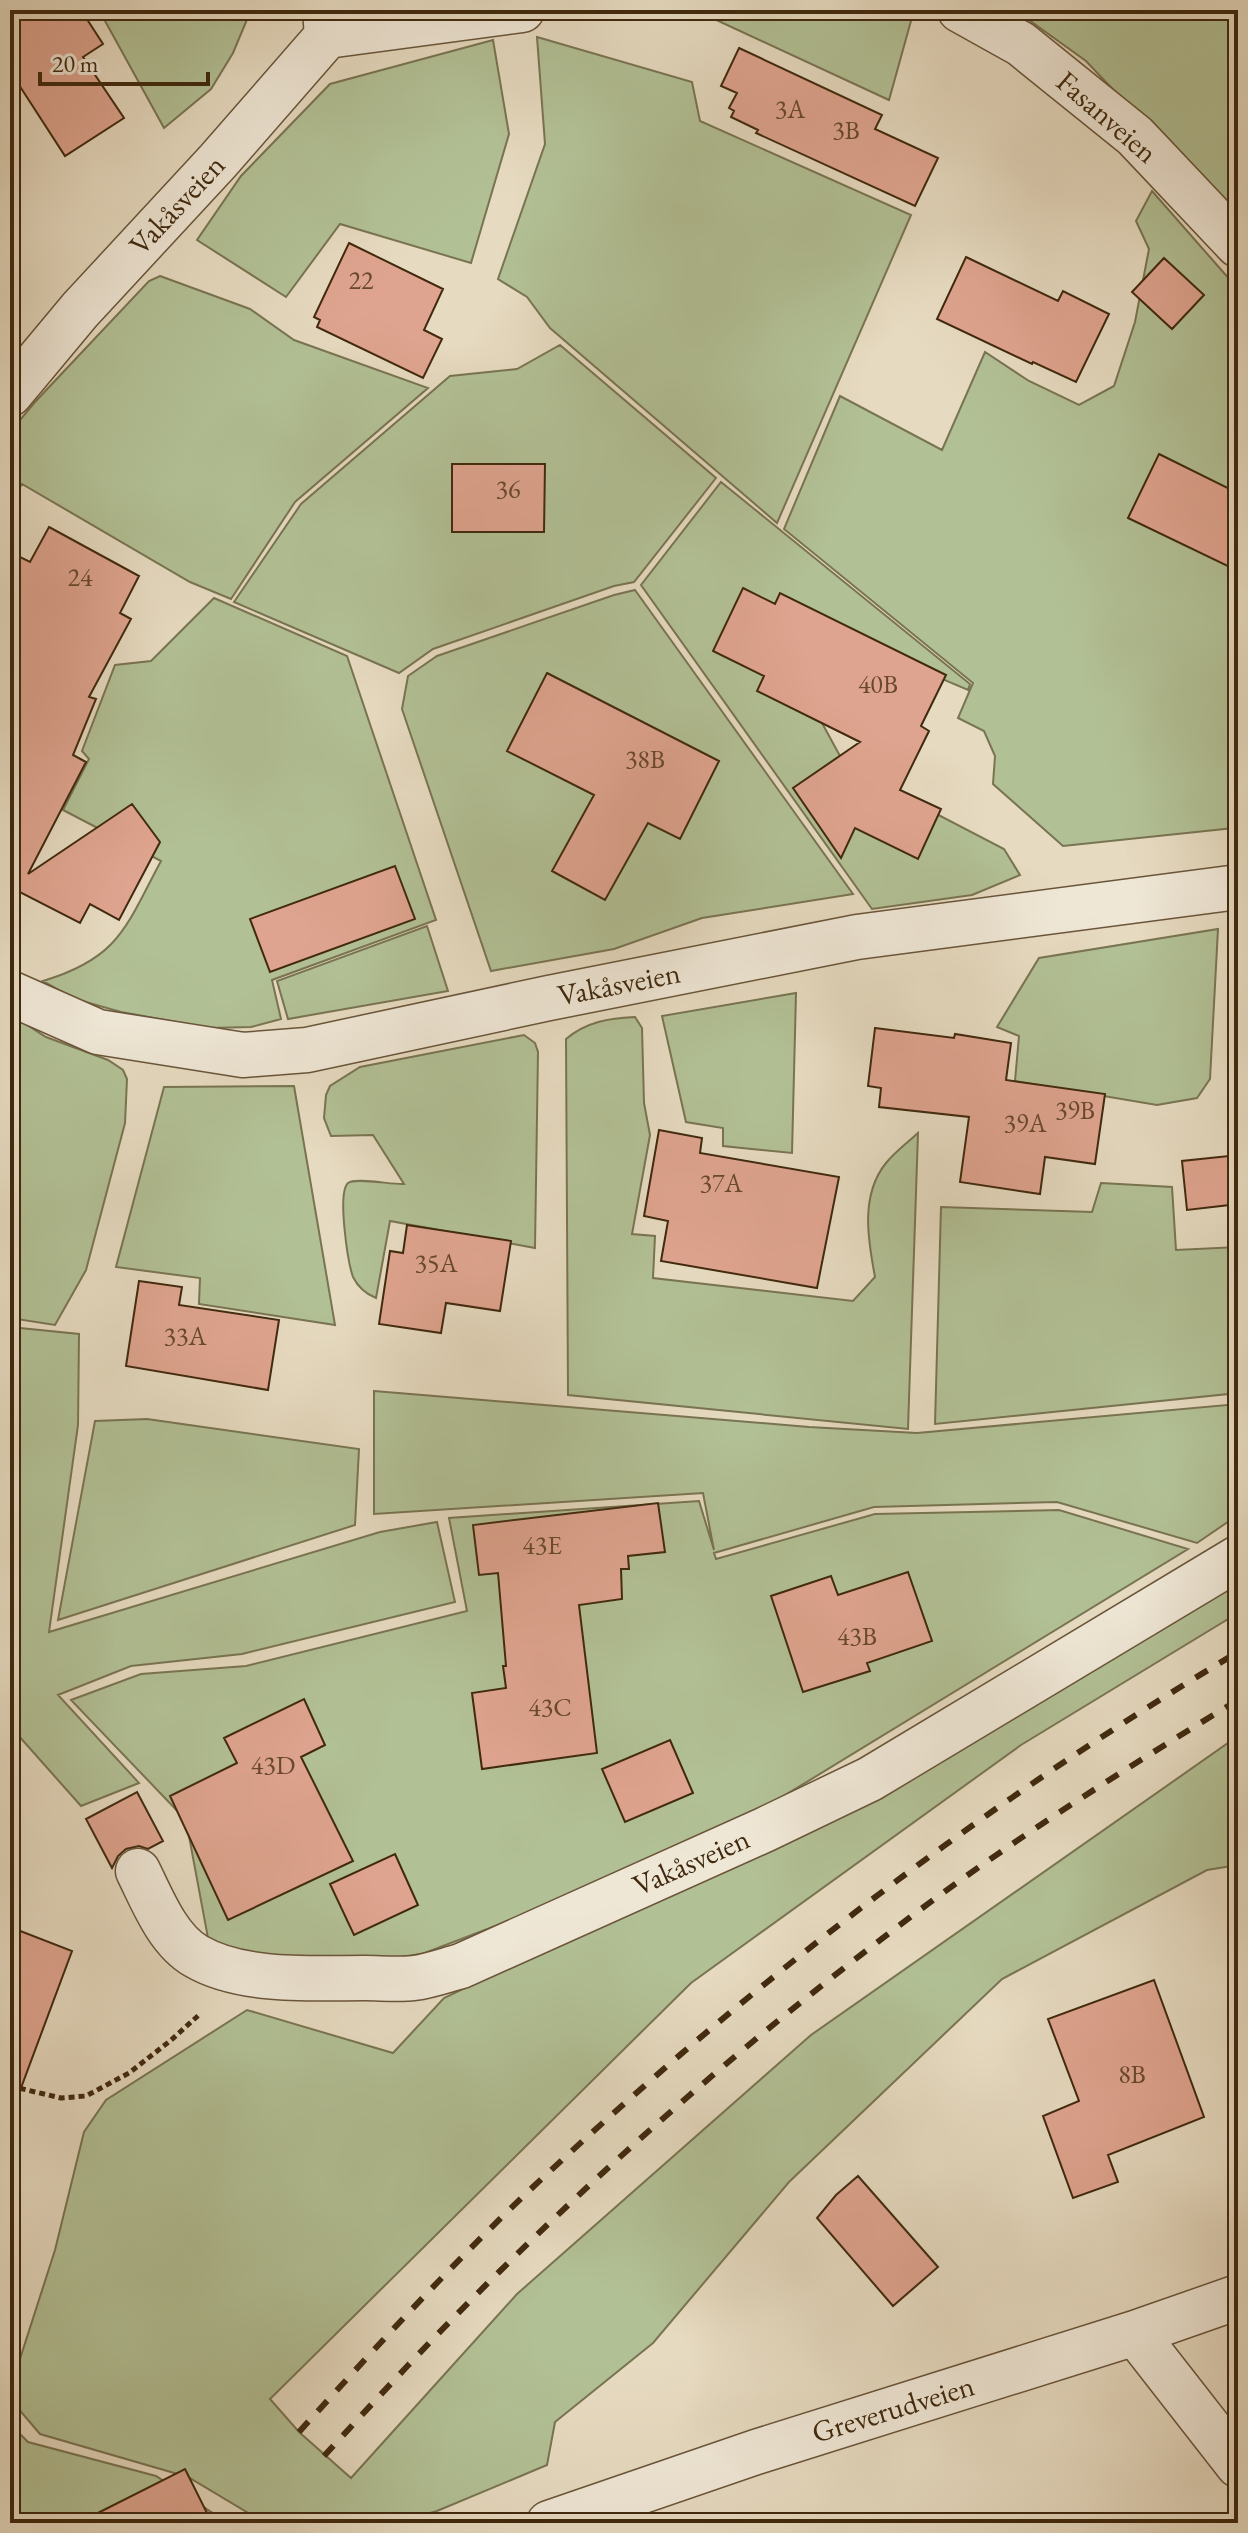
<svg xmlns="http://www.w3.org/2000/svg" width="1248" height="2533" viewBox="0 0 1248 2533" font-family="'EB Garamond',serif">
  <style>
    .green { fill: #b2c095; stroke: #797452; stroke-width: 2 }
    .building { fill: #dfa48f; stroke: #40290e; stroke-width: 2 }
    .lines { fill: none; stroke-linecap: round; stroke-linejoin: round }
    .minor-casing { stroke: #6a553a; stroke-width: 47 }
    .path { stroke: #40290e; stroke-width: 5; stroke-dasharray: 6 4; stroke-linecap: butt }
    .minor { stroke: #efe7d6; stroke-width: 44 }
    .rail { stroke: #40290e; stroke-width: 6; stroke-dasharray: 14 14; stroke-linecap: butt }
    .labels { text-anchor: middle; stroke-width: 6; stroke-linejoin: round; paint-order: stroke }
    .number-label { font-size: 26px; fill: #68482e }
    .street-label { font-size: 30px; fill: #40290e; stroke: #efe7d6 }
  </style>
  <rect width="100%" height="100%" fill="#e6dac0"/>
  <filter id="stains"><feTurbulence type="fractalNoise" baseFrequency=".0025" numOctaves="4"/><feColorMatrix values="0 0 0 0 .2 0 0 0 0 .09 0 0 0 0 .02 0 0 0 .5 -.17"/></filter>
  <radialGradient id="worn" r=".72"><stop offset=".6" stop-color="#630" stop-opacity="0"/><stop offset="1" stop-color="#630" stop-opacity=".3"/></radialGradient>
  <path class="green" d="M99,10h152l-18,43 -22,36 -47,39z
    M706,10h208l-25,90 -192,-89z
    M1015,10h223v211l-152,-160z
    M537,37l155,45 8,39 211,94 -134,308 -227,-195 -23,-31 -29,-18 47,-135z
    M493,40l16,94 -38,129 -131,-39 -54,73 -89,-57 44,-64 89,-92z
    M1152,191l86,98v535l-4,4 -171,18 -70,-62 2,-28 -11,-25 -26,-13 15,-35 -189,-154 56,-133 102,54 43,-98 44,29 50,24 35,-19 21,-64 14,-73 -13,-28z
    M160,276l90,33 44,31 134,48 -133,114 -64,97 -41,-17 -168,-98 -12,18v-70l25,-30 114,-121z
    M560,345l156,133 -82,104 -20,4 -181,63 -34,24 -165,-71 67,-98 149,-128 67,-7z
    M721,482l249,202 -2,6 -35,-15 -117,37 30,55 158,82 16,26 -48,20 -100,14 -231,-324z
    M635,590l218,304 -151,24 -88,31 -123,22 -89,-262 6,-33 29,-20 177,-61z
    M214,598l133,58 89,264 -164,60 9,39 -30,8 -41,1 -89,-16 -46,-13 -32,-18c77,-23 83,-55 118,-120l-98,-51 26,-51 -7,-8 33,-86 36,-4z
    M427,926l21,65 -160,28 -11,-38z
    M1218,929l-8,150 -13,19 -40,7 -142,-24 4,-45 -22,-9 42,-69z
    M796,993l-4,160 -69,-7v-18l-37,-6 -24,-106z
    M13,1016l33,21 62,23 15,10 4,9 -2,44 -39,147 -31,55 -45,-7v-298z
    M635,1017l7,11 2,75 6,32 -18,99 23,2 -2,42 200,23 22,-24c-7,-37 -15,-82 11,-114 9,-11 22,-21 32,-30l-10,296 -340,-34 -2,-356c20,-17 43,-21 69,-22z
    M524,1035l11,8 3,9 -3,196 -145,-27 -14,77c-10,-4 -18,-11 -23,-21 -5,-14 -16,-84 -5,-94 7,-6 45,2 56,1l-31,-49 -42,1 -7,-18 2,-23 4,-9 30,-19z
    M294,1086l41,239 -136,-21 1,-26 -84,-11 48,-180z
    M1101,1183l71,4 4,63 62,-3v146l-303,31 6,-217 151,5z
    M10,1327l69,7 -1,91 -29,207 331,-100 57,-10 18,80 -213,52 -111,12 -73,29 81,88 -58,23 -71,-80z
    M374,1391l435,36 108,6 321,-29v111l-41,28 -140,-41 -183,5 -160,46 2,6 159,-45 184,-4 129,39 -455,278 -107,49 -204,78 -206,27 -30,-161 -115,-120 70,-26 105,-8 221,-55 -18,-93 250,-17 15,49 -11,-57 -329,21z
    M147,1419l212,30 -4,76 -297,95 37,-199z
    M1238,1584v29l-217,132 -330,238 -421,416 29,33 52,46 166,-184 294,-259 427,-299v129l-31,5 -205,109 -213,203 -136,161 -98,79 -8,43 -110,46 -42,12h-130l-77,-46 -148,-43 -30,-35v-9l45,-140 29,-118 22,-32 141,-90 146,43 51,-55 226,-108 336,-168z
    M10,2424l18,18 128,34 72,47h-218z"/>
  <path class="building" d="M10,10h71l22,34 -20,13 41,61 -59,38 -55,-85z
    M739,48l143,67 -7,14 63,29 -23,48 -159,-73 2,-3 -27,-13 3,-6 -5,-3 8,-15 -16,-7z
    M349,243l94,46 -19,41 18,9 -19,39 -106,-51 3,-7 -6,-3z
    M966,257l92,44 5,-10 46,23 -33,68 -43,-20 -1,2 -95,-45z
    M1164,258l40,37 -32,34 -40,-37z
    M1159,454l79,39v78l-110,-53z
    M452,464h93l-1,68h-92z
    M49,527l90,49 -19,37 11,6 -42,78 7,2 -23,56 13,7 -58,112 104,-70 28,38 -41,78 -29,-16 -10,19 -62,-32 -8,16v-355l20,10z
    M743,588l32,16 5,-11 166,82 -25,51 8,5 -29,59 41,19 -23,50 -63,-31 -14,30 -48,-70 67,-46 -103,-51 7,-15 -51,-25z
    M547,673l172,88 -39,78 -32,-16 -43,77 -53,-29 42,-76 -87,-44z
    M395,866l20,53 -145,53 -20,-53z
    M875,1028l79,10 1,-4 56,9 -5,37 99,14 -10,70 -50,-7 -5,37 -80,-12 9,-65 -90,-10 2,-19 -13,-2z
    M659,1130l43,8 -2,15 139,24 -22,111 -156,-27 7,-40 -24,-5z
    M1238,1155v49l-51,6 -5,-49z
    M407,1225l104,16 -11,70 -54,-8 -5,30 -62,-9 11,-73 13,2z
    M139,1281l43,6 -3,18 100,15 -11,70 -142,-24z
    M658,1503l7,49 -37,4 1,13h-8l1,30 -43,6 18,148 -115,16 -10,-76 34,-5 -3,-22h3l-8,-93 -19,2 -6,-50z
    M908,1572l24,69 -65,22 3,8 -67,21 -32,-96 60,-20 7,19z
    M304,1699l21,46 -24,12 52,104 -125,59 -58,-124 67,-33 -13,-25z
    M670,1740l23,53 -68,29 -23,-53z
    M137,1792l26,49 -15,8 -9,-3 -13,3 -8,7 -6,12 -26,-49z
    M395,1854l23,51 -64,30 -24,-51z
    M10,1927l62,24 -57,153 -5,-1z
    M1154,1980l50,137 -96,38 10,27 -45,16 -30,-82 36,-15 -31,-82z
    M858,2176l80,91 -45,39 -76,-88 19,-23z
    M185,2469l27,54h-134z"/>
  <g class="lines">
    <g class="minor-casing">
      <path id="minor" d="M960,10l61,34 114,92 103,109
        M327,36l195,-26
        M10,394l70,-84 138,-149 109,-125 -2,-26
        M10,993l88,39 145,23 64,-5 242,-52 308,-61 381,-50
        M138,1871c14,28 29,68 58,85 46,27 117,22 169,22 15,0 33,2 49,0 16,-2 32,-8 47,-12l303,-136 106,-51 368,-221
        M1135,2333l103,132
        M549,2523l207,-71 379,-119 103,-36"/>
    </g>
    <path class="path" d="M10,2086l51,12 25,-2 43,-23 41,-32 30,-27"/>
    <use href="#minor" class="minor"/>
    <path class="rail" d="M299,2432c76,-84 152,-167 234,-245 215,-202 451,-384 705,-535
      M324,2456c57,-62 115,-125 175,-184 137,-136 285,-262 441,-377 96,-70 196,-133 298,-195"/>
  </g>
  <g class="labels">
    <g class="number-label">
      <text x="790" y="118">3A</text>
      <text x="846" y="139">3B</text>
      <text x="361" y="289">22</text>
      <text x="508" y="498">36</text>
      <text x="80" y="586">24</text>
      <text x="878" y="693">40B</text>
      <text x="645" y="768">38B</text>
      <text x="1075" y="1119">39B</text>
      <text x="1025" y="1132">39A</text>
      <text x="721" y="1192">37A</text>
      <text x="436" y="1272">35A</text>
      <text x="185" y="1345">33A</text>
      <text x="542" y="1554">43E</text>
      <text x="857" y="1645">43B</text>
      <text x="550" y="1716">43C</text>
      <text x="273" y="1774">43D</text>
      <text x="1132" y="2083">8B</text>
    </g>
    <g class="street-label">
      <text transform="translate(1107 117) rotate(41)" y="10">Fasanveien</text>
      <text transform="translate(177 205) rotate(-47)" y="10">Vakåsveien</text>
      <text transform="translate(619 984) rotate(-11)" y="10">Vakåsveien</text>
      <text transform="translate(691 1862) rotate(-24)" y="10">Vakåsveien</text>
      <text transform="translate(893 2409) rotate(-17)" y="10">Greverudveien</text>
    </g>
  </g>
  <rect width="1248" height="2533" fill="none" stroke="#e6dac0" stroke-width="40"/>
  <rect x="12" y="12" width="1224" height="2509" fill="none" stroke="#40290e" stroke-width="4"/>
  <rect x="20" y="20" width="1208" height="2493" fill="none" stroke="#40290e" stroke-width="2"/>
  <path d="M40 72v12h168v-12" fill="none" stroke="#40290e" stroke-width="4"/>
  <text x="52" y="72" font-size="24" fill="#40290e" stroke="#efe7d6" stroke-width="6" paint-order="stroke">20 m</text>
  <rect width="100%" height="100%" filter="url(#stains)"/>
  <rect width="100%" height="100%" fill="url(#worn)"/>
</svg>
